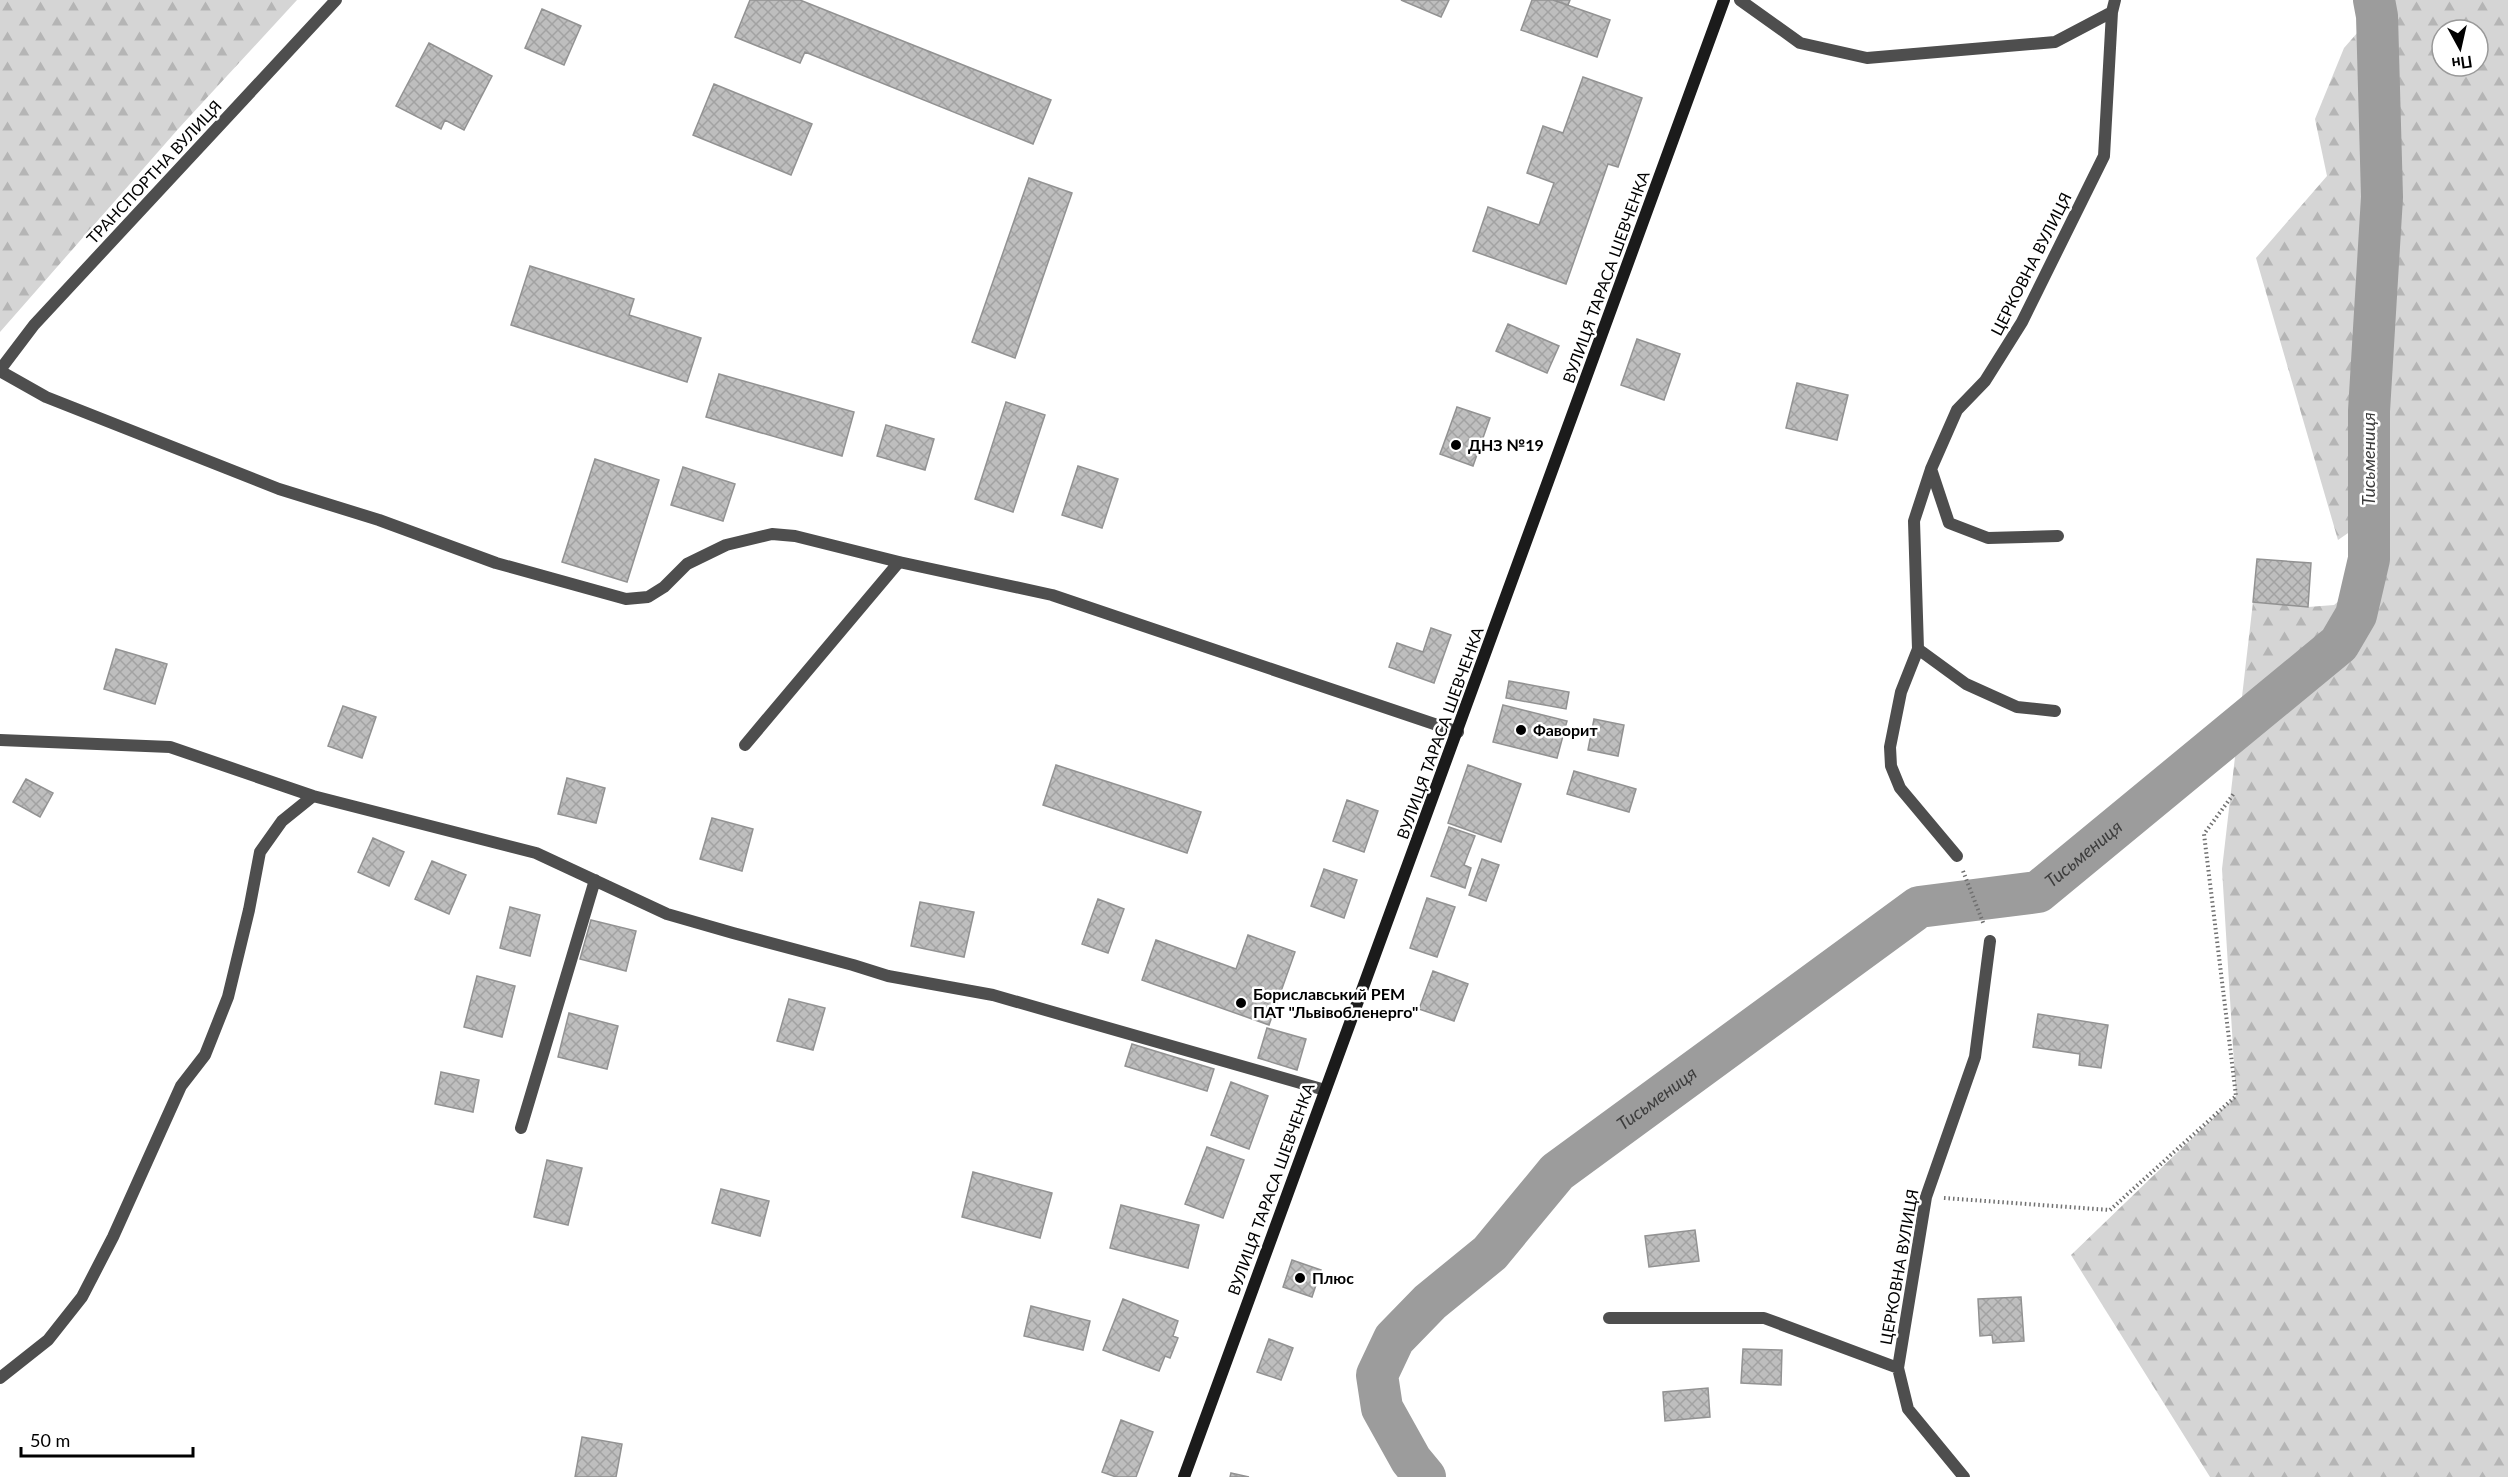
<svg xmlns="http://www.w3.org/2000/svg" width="2508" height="1477" viewBox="0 0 2508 1477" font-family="Lato,sans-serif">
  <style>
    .forest { fill: url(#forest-firs); fill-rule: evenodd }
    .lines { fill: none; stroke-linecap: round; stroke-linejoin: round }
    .river { stroke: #9c9c9c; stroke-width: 42 }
    .building { fill: url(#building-cross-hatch); stroke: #929292; stroke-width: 1.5 }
    .path { stroke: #707070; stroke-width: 4; stroke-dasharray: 1.5 3; stroke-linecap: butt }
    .service { stroke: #4e4e4e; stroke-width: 12 }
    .tertiary { stroke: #4e4e4e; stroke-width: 12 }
    .secondary { stroke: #1b1b1b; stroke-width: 12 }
    .poi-dot { fill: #000; stroke: #fff; stroke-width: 2 }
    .labels { text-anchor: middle; stroke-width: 5; stroke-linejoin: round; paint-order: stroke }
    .street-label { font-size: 16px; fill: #000; stroke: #fff }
    .poi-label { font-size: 16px; font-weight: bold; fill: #000; stroke: #fff; text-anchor: start }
    .water-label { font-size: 18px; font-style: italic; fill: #3d3d3d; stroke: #fff }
  </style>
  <defs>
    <pattern id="forest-firs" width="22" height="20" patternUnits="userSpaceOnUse" patternTransform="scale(1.5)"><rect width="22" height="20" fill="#d5d5d5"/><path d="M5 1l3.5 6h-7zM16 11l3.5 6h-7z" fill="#b5b5b5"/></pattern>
    <pattern id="building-cross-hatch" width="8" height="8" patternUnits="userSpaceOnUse" patternTransform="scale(1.5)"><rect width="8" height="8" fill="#bebebe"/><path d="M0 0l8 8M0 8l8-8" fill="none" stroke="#a2a2a2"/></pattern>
  </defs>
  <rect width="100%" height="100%" fill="#fff"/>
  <path class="forest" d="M0,0h297l-118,128 -179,204z
    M2386,0h122v1477h-298l-139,-222 165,-159 -14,-227 31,-267 55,5 26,-2 52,-43 -22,-40 -26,18 -82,-282 71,-82 -12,-57 29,-71zM2442,30h36v36h-36z"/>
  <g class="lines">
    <path class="river" id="s1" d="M1425,1477l-14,-17 -29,-52 -5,-33 17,-36 36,-37 60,-49 67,-81 362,-265 119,-15 301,-248 17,-29 13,-56v-148l13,-214 -5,-181 -3,-16"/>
  </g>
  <path class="building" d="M750,0h50l251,100 -18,44 -228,-92 -5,11 -65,-26z
    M1401,0h48l-8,17z
    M1532,0h21l57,20 -13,37 -76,-27z
    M1553,0h17l-2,5z
    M542,9l39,17 -17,39 -39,-17z
    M429,43l63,33 -28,54 -19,-10 -4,9 -45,-23z
    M1583,77l59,21 -24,69 -10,-3 -42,120 -93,-33 15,-44 51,18 15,-42 -27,-10 16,-47 20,7z
    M714,84l98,40 -21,51 -98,-40z
    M1029,178l43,15 -57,165 -43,-16z
    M530,266l104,33 -5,16 72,23 -14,44 -176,-57z
    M1508,324l51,22 -12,27 -51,-22z
    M1637,339l43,15 -16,46 -43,-15z
    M719,374l135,38 -12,44 -136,-39z
    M1797,383l51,12 -11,45 -51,-12z
    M1006,402l39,13 -32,97 -38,-13z
    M1457,407l33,11 -17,48 -33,-12z
    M886,425l48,14 -9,31 -48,-14z
    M595,459l64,21 -32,102 -65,-20z
    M1078,466l40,13 -16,49 -40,-13z
    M683,467l52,17 -12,37 -52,-16z
    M2257,559l54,4 -3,44 -55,-5z
    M1431,628l20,7 -17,48 -45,-16 8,-24 26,9z
    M116,649l51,15 -12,40 -51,-15z
    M1509,681l60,11 -3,17 -60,-11z
    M1503,705l64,16 -10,37 -64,-16z
    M343,706l33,11 -14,41 -34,-12z
    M1594,719l30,6 -6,31 -30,-6z
    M1056,765l145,47 -14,41 -144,-48z
    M1468,765l53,19 -20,58 -53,-19z
    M1574,771l62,18 -7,23 -62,-18z
    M567,778l38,10 -9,35 -38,-9z
    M26,779l27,14 -13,24 -27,-15z
    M1347,800l31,11 -14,41 -31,-11z
    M712,818l41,11 -11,42 -42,-12z
    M1449,827l26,9 -11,29 7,3 -6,20 -34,-12z
    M373,838l31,14 -15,34 -31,-14z
    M1482,859l17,6 -13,36 -17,-6z
    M432,861l34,14 -17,39 -34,-15z
    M1324,869l33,11 -13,38 -33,-12z
    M1427,898l28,9 -18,50 -27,-9z
    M1098,899l26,10 -16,44 -26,-9z
    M920,902l54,10 -10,45 -53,-11z
    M510,907l30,8 -10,41 -30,-8z
    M591,920l45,11 -10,40 -46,-12z
    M1248,935l47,17 -26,73 -127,-45 14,-40 80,29z
    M1433,971l35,13 -14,37 -35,-12z
    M477,976l38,10 -13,51 -38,-10z
    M789,999l36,9 -12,42 -36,-9z
    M569,1013l49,13 -11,43 -49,-12z
    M2038,1014l70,11 -7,43 -22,-3 1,-11 -47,-7z
    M1267,1028l39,11 -9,31 -39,-12z
    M1132,1044l82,25 -7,22 -82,-25z
    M441,1072l38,8 -6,32 -38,-8z
    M1231,1082l37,14 -19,53 -38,-14z
    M1207,1147l37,13 -21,58 -38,-14z
    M547,1160l35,8 -14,57 -34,-8z
    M973,1172l79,21 -12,45 -78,-21z
    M721,1189l48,12 -9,35 -48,-13z
    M1121,1205l78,20 -11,43 -78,-20z
    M1695,1230l4,31 -50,6 -4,-31z
    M1292,1260l29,10 -9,27 -29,-10z
    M2021,1297l3,44 -31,2 -1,-8 -12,1 -2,-37z
    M1123,1299l55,22 -5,15 5,2 -8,20 -5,-2 -6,15 -56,-21z
    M1031,1306l59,15 -7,29 -59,-14z
    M1269,1339l24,9 -12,32 -24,-8z
    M1743,1349l39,1 -1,35 -40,-2z
    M1708,1388l2,29 -45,4 -2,-29z
    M1121,1420l32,12 -17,45h-20l-14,-5z
    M582,1437l40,7 -6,33h-41z
    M1231,1473l18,4h-19z"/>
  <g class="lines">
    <path class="path" d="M1963,871l21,54
      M1944,1198l166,12 126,-114 -32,-262 31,-42"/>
    <path class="service" d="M1740,0l60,43 67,15 188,-16 57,-30
      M0,371l46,26 233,92 100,31 117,43 130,36 22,-2 16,-10 23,-23 39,-19 46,-11 23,2 104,26 153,33 406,137
      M1931,469l18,54 39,15 70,-2
      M1918,649l48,35 51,23 38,4
      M0,740l170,7 143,49 223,57 131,61 66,19 120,32 35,11 105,19 332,95
      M745,745l154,-183
      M1957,856l-57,-68 -9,-22 -1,-19 11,-55 17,-43 -4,-128 17,-52 26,-59 28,-29 37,-59 82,-166 8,-144 3,-12
      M521,1128l74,-248
      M1609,1318h155l134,50
      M0,1378l48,-38 34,-43 31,-60 68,-151 24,-31 23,-58 21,-87 11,-58 22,-31 31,-25
      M1964,1477l-56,-68 -10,-41 28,-171 49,-140 15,-116"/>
    <path class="tertiary" d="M0,370l34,-45 302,-325"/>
    <path class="secondary" d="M1184,1477l540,-1477"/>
  </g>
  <g class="poi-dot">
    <circle cx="1456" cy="445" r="6"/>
    <circle cx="1521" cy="730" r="6"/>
    <circle cx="1241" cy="1003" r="6"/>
    <circle cx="1300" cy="1278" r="6"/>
  </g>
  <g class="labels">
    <g class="street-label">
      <text transform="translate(154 172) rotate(-47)" y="6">ТРАНСПОРТНА ВУЛИЦЯ</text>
      <text transform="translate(2031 264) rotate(-63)" y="6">ЦЕРКОВНА ВУЛИЦЯ</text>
      <text transform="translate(1606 277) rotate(-70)" y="6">ВУЛИЦЯ ТАРАСА ШЕВЧЕНКА</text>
      <text transform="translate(1440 733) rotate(-70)" y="6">ВУЛИЦЯ ТАРАСА ШЕВЧЕНКА</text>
      <text transform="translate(1271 1189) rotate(-70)" y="6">ВУЛИЦЯ ТАРАСА ШЕВЧЕНКА</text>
      <text transform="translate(1899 1267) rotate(-80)" y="6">ЦЕРКОВНА ВУЛИЦЯ</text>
    </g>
    <g class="poi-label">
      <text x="1468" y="451">ДНЗ №19</text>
      <text x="1533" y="736">Фаворит</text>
      <text x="1253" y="1000">Бориславський РЕМ<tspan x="1253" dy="18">ПАТ "Львівобленерго"</tspan></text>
      <text x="1312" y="1284">Плюс</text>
    </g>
    <g class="water-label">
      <text transform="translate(2369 459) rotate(-90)" y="6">Тисьмениця</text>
      <text dy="6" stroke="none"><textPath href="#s1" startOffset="1017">Тисьмениця</textPath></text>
      <text dy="6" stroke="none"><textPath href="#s1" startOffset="513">Тисьмениця</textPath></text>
    </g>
  </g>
  <g transform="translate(2460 48) rotate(172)"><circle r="28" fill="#ffffff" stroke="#999999" stroke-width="1.5"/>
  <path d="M0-4.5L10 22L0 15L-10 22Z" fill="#000000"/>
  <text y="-9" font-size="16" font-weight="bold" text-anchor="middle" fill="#000000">Пн</text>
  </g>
  <path d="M21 1447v9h172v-9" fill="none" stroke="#000000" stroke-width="3"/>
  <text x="30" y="1447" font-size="18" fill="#000000" stroke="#ffffff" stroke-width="4.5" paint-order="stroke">50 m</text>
</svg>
